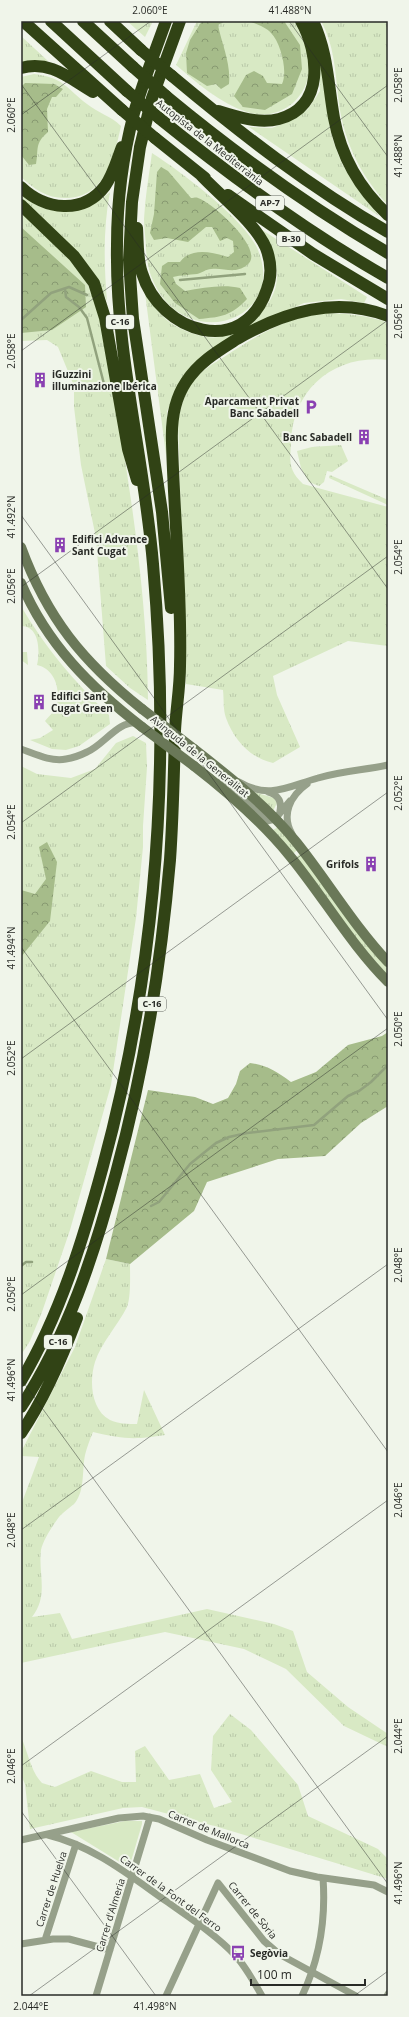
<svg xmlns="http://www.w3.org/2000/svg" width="409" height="2017" viewBox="0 0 409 2017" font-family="'Open Sans',sans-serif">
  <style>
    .grass { fill: url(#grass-tufts) }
    .forest { fill: url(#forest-crowns) }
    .park { fill: #d8e9c4 }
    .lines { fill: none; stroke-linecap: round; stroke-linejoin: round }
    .stream { stroke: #91a27d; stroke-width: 2.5 }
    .street { stroke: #96a08a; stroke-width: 7 }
    .secondary { stroke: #6a7858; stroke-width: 10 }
    .highway { stroke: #314315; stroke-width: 12 }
    .secondary-bridge { stroke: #6a7858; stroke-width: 10 }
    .highway-bridge { stroke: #314315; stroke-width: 12 }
    .ticks { fill: none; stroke: #292b27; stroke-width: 1; stroke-opacity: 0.45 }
    .labels { text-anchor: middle; stroke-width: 4; stroke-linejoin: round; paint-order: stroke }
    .shield { fill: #f0f5ea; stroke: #656862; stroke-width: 1 }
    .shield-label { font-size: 9px; font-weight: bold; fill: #292b27 }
    .street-label { font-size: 10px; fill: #292b27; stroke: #f0f5ea }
    .poi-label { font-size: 10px; font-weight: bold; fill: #292b27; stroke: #f0f5ea; text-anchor: start }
    .neatline { fill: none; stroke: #292b27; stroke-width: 1.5 }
    .ticks-label { font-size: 10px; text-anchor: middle; fill: #292b27 }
  </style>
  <defs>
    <pattern id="grass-tufts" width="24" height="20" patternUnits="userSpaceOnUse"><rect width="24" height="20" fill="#d8e9c4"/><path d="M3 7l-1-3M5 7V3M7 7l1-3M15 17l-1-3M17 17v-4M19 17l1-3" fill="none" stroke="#b9c8a8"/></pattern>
    <pattern id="forest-crowns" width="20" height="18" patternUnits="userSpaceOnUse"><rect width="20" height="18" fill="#a6bc8a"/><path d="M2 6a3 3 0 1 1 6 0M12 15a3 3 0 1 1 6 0" fill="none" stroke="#879971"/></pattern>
  </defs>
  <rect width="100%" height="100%" fill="#f0f5ea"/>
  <path class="grass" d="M127,21h26l-8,16z
    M197,21h97c8,15 16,32 15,49 -2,31 -32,52 -62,42 -27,-9 -50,-29 -71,-47z
    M321,21h67v184c-29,-31 -46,-67 -50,-110 -3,-26 -4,-50 -17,-74z
    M21,36l27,25 -27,3z
    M324,66c2,26 2,55 11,80 8,26 27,49 44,70l-130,-89 23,1 20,-8 16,-11 12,-18 -1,-24z
    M34,74c30,4 31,13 53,30 11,9 24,12 34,22 -7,32 -16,73 -57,72 -17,0 -30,-9 -43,-21v-100z
    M152,153c28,18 94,67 106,97 30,72 -77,106 -107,26 -3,-8 -4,-17 -5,-26 0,-10 -2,-21 -2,-31 1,-22 5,-44 8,-66z
    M110,192c-7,36 -6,73 -3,109l-14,-29 -72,-72v-6c26,25 64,21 89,-2z
    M21,213c16,13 35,27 49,43 18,21 26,49 34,75 20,123 43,245 44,369l-18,-12 -24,-22 -10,-128 -15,-73 -7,-58v-21l-16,-39 -11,-7 -26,1z
    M259,228l108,69 -3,6 -23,-4 -37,4 -44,20 -52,30 -18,14 -23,44 -1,44 -21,-162c12,17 19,29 39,37 10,5 28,10 39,6 25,-8 54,-31 54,-60 0,-18 -9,-33 -18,-48z
    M327,313c21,1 41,2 61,10v37c-53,-6 -95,28 -97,82 -1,21 -3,27 12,42l85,23v139l-40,-5 -75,35 4,19 23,52 -27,16c-23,-5 -39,-23 -47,-45 -3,-8 -2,-19 -3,-28l-37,-6 -8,-263c3,-13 6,-28 15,-40 8,-10 21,-18 31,-24 32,-21 64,-41 103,-44z
    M341,445l7,16 -16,11 -5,-1 -3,11 -5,4 -10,-4 -8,-14 -4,-17 15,-4z
    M330,475l56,24 2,6 -59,-27z
    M21,606c25,43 53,75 88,109l1,9 -31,22 -13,4 -14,-1 -22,-9 10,-2 13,-8 -8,-9c3,-4 8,-8 10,-12 7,-16 1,-40 -18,-44 3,-13 3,-39 -16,-39z
    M21,652h6l1,13 -7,-5z
    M133,736l13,7 1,24 -4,59v21l-7,71 -25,167 -41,145 -28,82 -12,29 -9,14v-589l16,8 34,4 24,-9 21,-26z
    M251,791l23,7 3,5 -4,8z
    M278,827l19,23 -4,4 -20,-24z
    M300,854l88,114v8l-37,-44 -55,-75z
    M106,1259l24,5c0,11 1,33 -3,43 -9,18 -26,36 -32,55 -6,19 -4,48 15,58 8,4 19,4 27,4l7,-34 21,45c-31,5 -42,4 -72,-3 -3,7 -6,15 -8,23 -3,15 0,35 -10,48 -5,5 -12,9 -16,14 -6,8 -16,23 -18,33 -3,24 8,46 -9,67l28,-4 12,26 135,-30 67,15 19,7 14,41 41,35 40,27v13l-44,-21 -58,-57 -42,-20 -79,-17 -144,31v-158l18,-48 -18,-1v-4l54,-105z
    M230,1714l21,16 47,55 10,31 70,33 10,10v20l-170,-52 -76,-20 -19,1 -93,21 -5,-45 -4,-9v-38c7,15 10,35 21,46l13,4 36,-16 31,11h14l-1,-31 10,-5 24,34 31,-6 14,34 18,-6 -21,-32 2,-34z"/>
  <path class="forest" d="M202,21h23l-7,4c4,20 13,38 11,59l-8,5 -5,-5 -9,2 -20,-13 -1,-20 4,-13z
    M249,21h35l16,24 2,24 -10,25 -27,16 -22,-3 -9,-11 12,-21 8,-4 9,5 4,7 15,1c6,-12 -1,-41 -11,-51 -5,-6 -15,-9 -22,-12z
    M25,83l29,1 9,5 -7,8h-4l-5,12 1,23c-14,12 -9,17 -12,32l-7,1 -8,-10v-68z
    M161,167l7,4 23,27c3,0 5,-1 7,0 14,4 69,53 49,67 -13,10 -23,2 -36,4 -5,0 -9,4 -14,5 -8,1 -16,1 -24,3l3,7 9,7c18,-3 38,-7 55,-3l7,11c-16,17 -26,18 -48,20l-24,-16 -15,-19 2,-18 6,-4h12c11,-15 32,-10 48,-5l6,-5 -1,-11 -6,-3 -7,3 -8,-14h-6l-18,15 -21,-4 -13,2 -4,-7 4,-19 3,-42z
    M21,227l64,58 1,22 -34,23 -31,3z
    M47,842l10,20 -7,59 -29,36v-67l14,4 11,-15 -7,-32z
    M388,1032v74l-27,17 -36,33 -47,3 -71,23 -13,29 -64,53 -24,-5 42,-169 47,7 18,7 15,-6 8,-14 4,-13 10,-8c17,2 27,9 41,19l25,-10 32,-27 34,-9z"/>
  <path class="park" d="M125,1821h17v3l-12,41 -4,1 -55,-34z"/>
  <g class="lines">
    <path class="stream" d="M180,280l65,-6
      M65,289l1,8 13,10 8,11 17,66
      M21,320l30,-27 18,-6 18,8
      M151,1206l8,-4 31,-38 26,-21 13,-6 18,-4 67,-8 34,-29 11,-5 12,-9 17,-17
      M21,1266l5,-4h6"/>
    <path class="street" d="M21,749c14,5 30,13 45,10 7,-1 15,-4 21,-7 17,-7 31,-32 51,-29
      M219,782l11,5 37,34 8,-2 15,-18
      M239,782c30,18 50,4 79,-4 23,-7 47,-8 70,-13
      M268,792c10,3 14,9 12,19
      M292,834c-11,-19 -2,-38 15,-50
      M48,1835c45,11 81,40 118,66 24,17 49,33 69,54 11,12 19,27 27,41
      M21,1840l98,-22 24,-2 16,3 48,21 83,31 27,6 57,8 14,7
      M45,1940l31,-96
      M21,1944l32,-5h16l41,11
      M96,1996l54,-179
      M166,1996l52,-113 46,58 15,13 77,42
      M302,1996c18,-38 24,-77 21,-118
      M387,1996l1,-2"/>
    <path class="secondary" d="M21,547c26,71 62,115 121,162
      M21,583c26,61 69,104 121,144
      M194,749c36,28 74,58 103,94 31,39 57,83 91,119
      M194,766c35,27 67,55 95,89 34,41 61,89 99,127"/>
    <path class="highway" d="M23,21l99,89
      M51,21l76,70
      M83,21l50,46
      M110,21l31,29
      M313,21c15,32 15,64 21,97 7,38 26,71 54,97
      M21,68c29,-8 48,10 72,24
      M172,76c68,57 139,112 216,156
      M166,96c70,58 144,111 222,157
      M218,111c19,6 41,13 61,8 46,-12 40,-66 22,-98
      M159,118c73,59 148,114 229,160
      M155,138l50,40
      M21,187c24,23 62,28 84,-1 8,-11 12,-26 17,-39
      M228,195l85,59 75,45
      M21,205l53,51 20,27 11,35 23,131 9,31
      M137,228c1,15 0,31 5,45 18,60 102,86 125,16 5,-13 4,-28 -1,-41 -11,-26 -48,-54 -67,-75
      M171,608l-9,-96 -29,-193 -4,-59 3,-58 8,-55 12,-49 28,-77
      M21,1381c39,-66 62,-141 82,-215 53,-196 68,-400 50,-602 -9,-107 -38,-212 -36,-319 0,-44 6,-90 17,-132 9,-31 21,-61 32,-92
      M21,1407c47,-72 73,-152 95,-234 28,-102 45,-208 54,-313 3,-43 4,-86 5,-129 1,-22 5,-43 5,-65 2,-74 -6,-149 -8,-223 -1,-22 2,-43 14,-61 13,-20 32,-31 51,-43 47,-27 98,-43 151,-23
      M21,1433c24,-35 41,-75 56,-115"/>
    <path class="secondary-bridge" d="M142,709l52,40
      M142,727l52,39"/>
    <path class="highway-bridge" d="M141,50l31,26
      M133,67l33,29
      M127,91l32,27
      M122,110l33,28"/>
  </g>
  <path class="ticks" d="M289,21l99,136M21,84l367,505M21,115l130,-94M21,351l367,-266M21,515l367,505M21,587l367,-267M21,823l367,-267M21,947l367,505M21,1059l367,-267M21,1295l367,-267M21,1379l367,505M21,1530l367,-266M21,1766l367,-266M21,1811l135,185M29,1996l359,-260M354,1996l34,-25"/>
  <defs>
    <g id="building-bare" transform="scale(1.2)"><path d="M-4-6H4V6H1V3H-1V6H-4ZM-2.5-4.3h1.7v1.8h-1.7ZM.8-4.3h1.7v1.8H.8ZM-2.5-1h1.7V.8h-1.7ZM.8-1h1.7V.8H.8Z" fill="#8a40b2" stroke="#f0f5ea" stroke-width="2.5" paint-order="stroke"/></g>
    <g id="parking-bare" transform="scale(1.2)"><path d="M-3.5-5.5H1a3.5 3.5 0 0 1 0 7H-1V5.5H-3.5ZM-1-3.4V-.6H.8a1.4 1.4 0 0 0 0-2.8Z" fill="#8a40b2" stroke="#f0f5ea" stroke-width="2.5" paint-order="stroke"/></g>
    <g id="bus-bare" transform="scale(1.2)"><path d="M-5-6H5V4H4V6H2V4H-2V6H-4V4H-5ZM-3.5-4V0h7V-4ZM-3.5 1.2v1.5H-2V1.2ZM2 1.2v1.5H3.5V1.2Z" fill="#8a40b2" stroke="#f0f5ea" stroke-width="2.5" paint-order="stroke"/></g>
  </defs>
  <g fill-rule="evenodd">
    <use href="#building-bare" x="40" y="380"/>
    <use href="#parking-bare" x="311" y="407"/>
    <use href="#building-bare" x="364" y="437"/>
    <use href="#building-bare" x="60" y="545"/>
    <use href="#building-bare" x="39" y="702"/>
    <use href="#building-bare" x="371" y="864"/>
    <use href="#bus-bare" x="238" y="1953"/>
  </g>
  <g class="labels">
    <g class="shield">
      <rect x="256" y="196" width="28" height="14" rx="3"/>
      <rect x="277" y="232" width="28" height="14" rx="3"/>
      <rect x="106" y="315" width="28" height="14" rx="3"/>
      <rect x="138" y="997" width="28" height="14" rx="3"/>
      <rect x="44" y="1335" width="28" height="14" rx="3"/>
    </g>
    <g class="shield-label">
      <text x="270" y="206">AP-7</text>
      <text x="291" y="242">B-30</text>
      <text x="120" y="325">C-16</text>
      <text x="152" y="1007">C-16</text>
      <text x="58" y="1345">C-16</text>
    </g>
    <g class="street-label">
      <text transform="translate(210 142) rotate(38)" y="4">Autopista de la Mediterrània</text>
      <text transform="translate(200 756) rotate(39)" y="4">Avinguda de la Generalitat</text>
      <text transform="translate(209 1829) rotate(22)" y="4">Carrer de Mallorca</text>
      <text transform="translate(51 1889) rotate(-72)" y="4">Carrer de Huelva</text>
      <text transform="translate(171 1893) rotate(36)" y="4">Carrer de la Font del Ferro</text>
      <text transform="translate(253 1910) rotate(51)" y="4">Carrer de Sòria</text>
      <text transform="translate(110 1915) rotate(-73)" y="4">Carrer d'Almeria</text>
    </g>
    <g class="poi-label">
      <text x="52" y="378">iGuzzini<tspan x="52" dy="12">illuminazione Ibérica</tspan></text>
      <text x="299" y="405" text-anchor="end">Aparcament Privat<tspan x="299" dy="12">Banc Sabadell</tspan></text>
      <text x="352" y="441" text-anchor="end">Banc Sabadell</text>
      <text x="72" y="543">Edifici Advance<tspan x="72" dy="12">Sant Cugat</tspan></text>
      <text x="51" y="700">Edifici Sant<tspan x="51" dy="12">Cugat Green</tspan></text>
      <text x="359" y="868" text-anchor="end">Grifols</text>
      <text x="250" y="1957">Segòvia</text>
    </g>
  </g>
  <rect width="409" height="2017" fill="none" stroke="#f0f5ea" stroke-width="44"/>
  <path d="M251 1979v6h114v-6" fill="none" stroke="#292b27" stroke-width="2"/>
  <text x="257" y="1979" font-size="12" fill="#292b27" stroke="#f0f5ea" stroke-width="3" paint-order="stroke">100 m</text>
  <rect x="22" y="22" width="365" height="1973" class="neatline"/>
  <g class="ticks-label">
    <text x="150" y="14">2.060°E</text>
    <text x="290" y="14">41.488°N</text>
    <text transform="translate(398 85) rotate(-90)" y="4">2.058°E</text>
    <text transform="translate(11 115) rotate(-90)" y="4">2.060°E</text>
    <text transform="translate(398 156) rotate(-90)" y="4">41.488°N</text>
    <text transform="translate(398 321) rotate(-90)" y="4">2.056°E</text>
    <text transform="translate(11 351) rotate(-90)" y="4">2.058°E</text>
    <text transform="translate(11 517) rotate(-90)" y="4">41.492°N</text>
    <text transform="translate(398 557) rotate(-90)" y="4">2.054°E</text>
    <text transform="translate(11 586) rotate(-90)" y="4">2.056°E</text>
    <text transform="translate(398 793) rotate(-90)" y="4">2.052°E</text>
    <text transform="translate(11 822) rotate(-90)" y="4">2.054°E</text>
    <text transform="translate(11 948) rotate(-90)" y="4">41.494°N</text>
    <text transform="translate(398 1029) rotate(-90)" y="4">2.050°E</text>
    <text transform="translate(11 1058) rotate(-90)" y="4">2.052°E</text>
    <text transform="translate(398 1265) rotate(-90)" y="4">2.048°E</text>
    <text transform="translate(11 1294) rotate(-90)" y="4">2.050°E</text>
    <text transform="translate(11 1380) rotate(-90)" y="4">41.496°N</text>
    <text transform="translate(398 1500) rotate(-90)" y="4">2.046°E</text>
    <text transform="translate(11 1530) rotate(-90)" y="4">2.048°E</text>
    <text transform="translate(398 1736) rotate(-90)" y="4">2.044°E</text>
    <text transform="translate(11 1766) rotate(-90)" y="4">2.046°E</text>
    <text transform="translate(398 1883) rotate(-90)" y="4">41.496°N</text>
    <text x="31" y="2010">2.044°E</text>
    <text x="155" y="2010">41.498°N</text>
  </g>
</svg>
